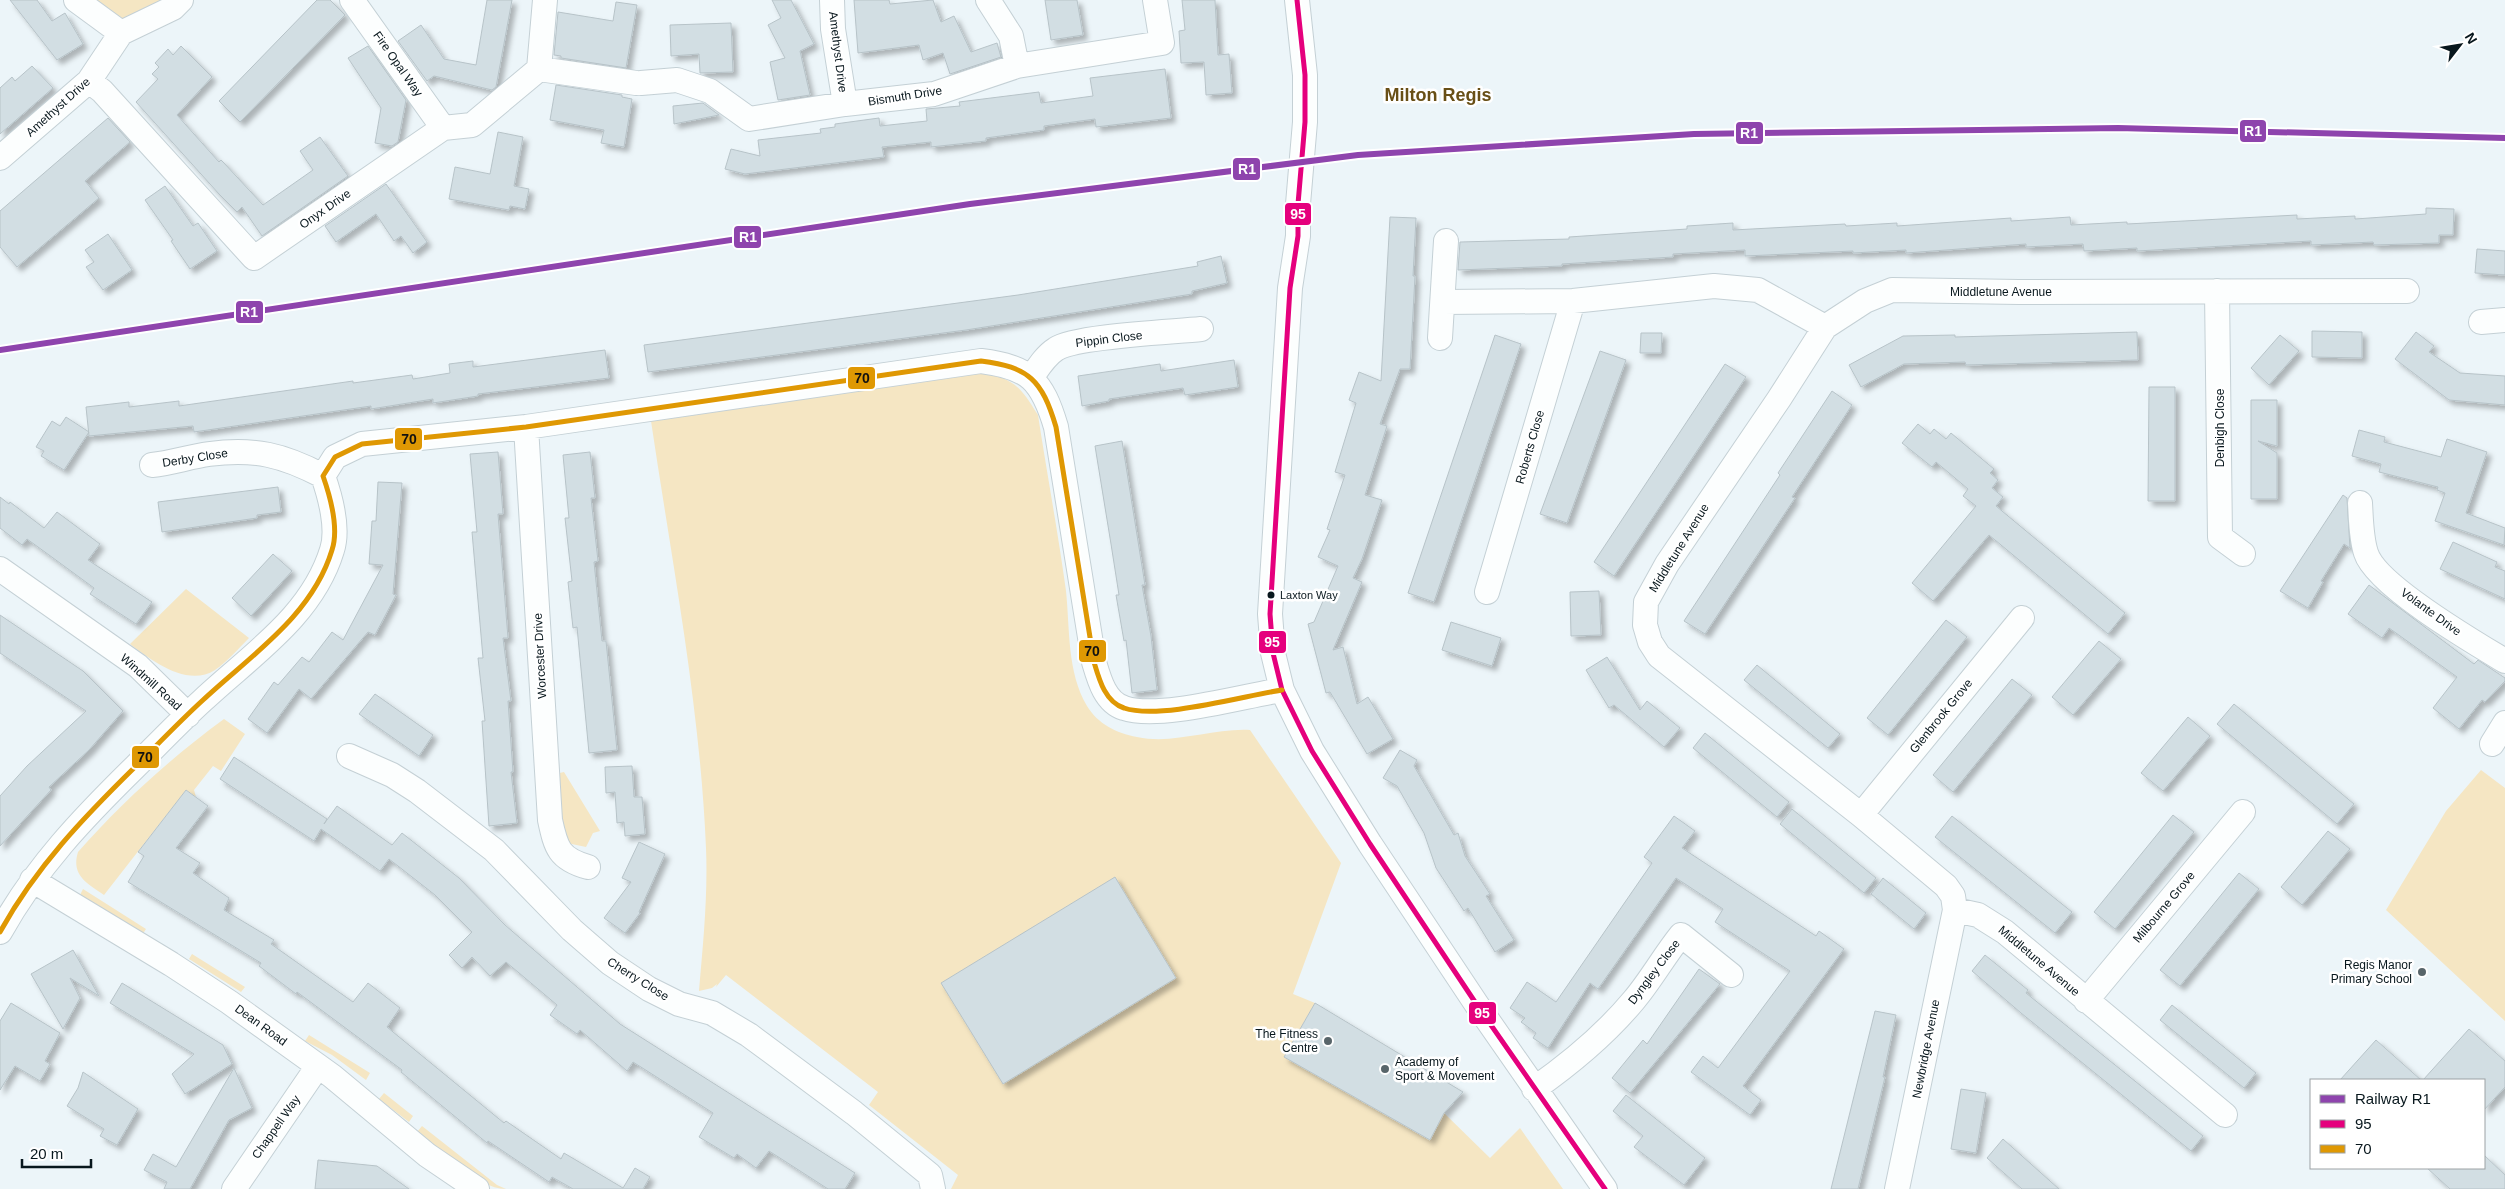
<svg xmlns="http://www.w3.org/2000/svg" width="2505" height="1189" viewBox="0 0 2505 1189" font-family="Arial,sans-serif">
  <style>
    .green { fill: #f5e6c3 }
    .building { fill: #d2dee3; stroke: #b7c3c8; filter: url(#shadow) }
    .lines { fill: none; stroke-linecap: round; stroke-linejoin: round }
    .minor-casing { stroke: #c4d0d5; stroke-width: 26 }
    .minor { stroke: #fcfefe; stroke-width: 24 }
    .bus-1-casing { stroke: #fff; stroke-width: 9 }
    .bus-2-casing { stroke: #fff; stroke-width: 9 }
    .bus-1 { stroke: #e5007d; stroke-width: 5 }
    .bus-2 { stroke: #df9803; stroke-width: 5 }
    .rail-1-casing { stroke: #fff; stroke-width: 10 }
    .rail-1 { stroke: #8e44ad; stroke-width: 6 }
    .bus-dot { fill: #08171d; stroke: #fff; stroke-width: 2 }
    .poi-dot { fill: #58656a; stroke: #fff; stroke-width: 2 }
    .labels { text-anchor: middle; stroke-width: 5; stroke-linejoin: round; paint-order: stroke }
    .bus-label { font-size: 11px; fill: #08171d; stroke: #fff; text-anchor: start }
    .street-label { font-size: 12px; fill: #08171d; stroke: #fff }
    .poi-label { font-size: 12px; fill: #08171d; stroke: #fff; text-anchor: end }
    .district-label { font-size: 18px; font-weight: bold; fill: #684f16; stroke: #fff }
    .line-badge { stroke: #fff; stroke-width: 2 }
    .badge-label { font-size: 14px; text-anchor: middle; font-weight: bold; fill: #fff }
    .pale-badge-label { font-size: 14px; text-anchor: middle; font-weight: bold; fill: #111 }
  </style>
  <defs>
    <filter id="shadow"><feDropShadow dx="4.5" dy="4.5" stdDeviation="2.5" flood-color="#0004"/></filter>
  </defs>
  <rect width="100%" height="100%" fill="#ecf5f9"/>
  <path class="green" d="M89,0h76l-46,23z
    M979,371c35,9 40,13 59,44 9,59 20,117 28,176 4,39 1,81 21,115 11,18 29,27 50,31 37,8 75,-9 113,-7l91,133 -48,131 22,9 -31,54 145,83 15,-27 46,45 30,-30 43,61h-612l7,-14 -89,-70 9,-13 -152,-117 -10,12 1,-3 -5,4 -13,3c4,-47 9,-95 7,-143 -6,-143 -34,-285 -55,-427z
    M186,589l63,49c-10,10 -22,24 -34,32 -28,18 -64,-10 -85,-26z
    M224,719l21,15 -24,37 -8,-5 -19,24 2,7 -10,-7 -82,105c-18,-12 -33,-20 -26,-43 44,-50 93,-94 146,-133z
    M2481,770l24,18v233l-119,-111 60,-99z
    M564,772l36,59 -7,2 -7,14 -19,-4 -6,-5 -6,-64z
    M83,889l63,40 -4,6 -62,-40z
    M192,954l53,33 -4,5 -52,-33z
    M309,1035l61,38 -4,7 -34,-25 -27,-14z
    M384,1093l29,23 -4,6 -30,-23z
    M422,1126l75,59 9,4c-30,0 -64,-41 -89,-57z"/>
  <path class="building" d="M10,0h27l15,21 13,-8 18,31 -26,16z
    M317,0h13l15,15 -105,107 -21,-21z
    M487,0h25l-16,87 -4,3 -58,-14 -7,5 -29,-40 23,-16 23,34 32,6z
    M772,0h19l23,44 -14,7 10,44 -32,5 -8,-38 15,-4 -17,-33 13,-7z
    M854,0h35l1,4 43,-4 8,22 13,-6 17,36 26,-9 4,14 -51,17 -7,-21 -20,7 -4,-15 -61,8z
    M1045,0h32l6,35 -32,5z
    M1182,0h33l3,55 11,-1 3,39 -26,2 -2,-33 -23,1 -2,-32 6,-1z
    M616,2l21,3 -11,63 -65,-10v-2l-7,-1 4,-43 55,9z
    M731,23l2,49 -33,1 -1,-19 -28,2 -1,-31z
    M181,46l31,31 -35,38 42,47 2,-2 3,3 39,42 50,-35 -13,-19 20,-14 28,39 -86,60 -20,-29 -5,5 -18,-18 -83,-92 22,-23 -6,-5 7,-7 -4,-4 13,-14 5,6z
    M368,46l38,54 -8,42 -6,4 -17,-3 6,-35 -33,-50z
    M32,66l21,22 -53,46v-46l12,-11 3,4z
    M1165,69l6,49 -75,9 -1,-8 -51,7v4l-58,8v3l-55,6v-5l-49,5 2,10 -139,17 -20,-5 6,-20 29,7 -2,-16 63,-7 -1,-4 15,-2v-3l44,-6 1,8 47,-5 -1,-12 34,-3 -1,-4 80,-10 2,11 52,-7 -3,-18z
    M556,85l66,10v2l10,2 -8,48 -23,-4 3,-13 -54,-10z
    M703,103l16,12 -45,9 -1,-18z
    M108,118l22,24 -45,39 14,17 -82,69 -17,-20v-36z
    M498,132l25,5 -9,49 15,3 -4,20 -15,-3 -1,4 -60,-11 6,-32 35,7z
    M386,184l41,58 -14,11 -12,-17 -7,5 -18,-27 -40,28 -11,-16z
    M165,186l28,40 5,-3 19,28 -27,18 -19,-28 2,-1 -28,-40z
    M2426,208l28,1 -1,26h-14v8l-65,2 -1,-3 -62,3v-4l-174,10v-3l-53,3 -1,-7 -57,3v-3l-120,9v-3l-53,3v-2l-108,5v-6l-72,4v3l-111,7v2l-104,4 2,-28 109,-3v-2l118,-8v-3l46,-3v7l112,-6 1,2 51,-3v3l114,-8v3l59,-4 1,8 56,-3v2l170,-9v4l58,-3v3l71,-5z
    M1390,217l26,1 -3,58h2l-5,93h-10l-20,55 7,2 -22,69 17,5 -20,59 -9,19 9,4 -29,68 10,-3 14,57 11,-7 25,42 -26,15 -37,-62 -4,1 -18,-69 6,-2 24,-56 -20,-9 12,-27 -3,-1 18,-54 -10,-3 21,-69 -7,-3 10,-28 22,9z
    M108,234l24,36 -29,20 -17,-23 8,-5 -9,-12z
    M2477,249l28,2v24l-30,-2z
    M1221,256l6,27 -35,8v3l-226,36 -318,42 -4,-27 374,-50 180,-29 -1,-4z
    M2312,331l50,1v26l-50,-1z
    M2137,332l1,28 -172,5 -1,-3 -61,2 -43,23 -12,-22 54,-29 52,-1v2z
    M2416,332l18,14 -5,6 31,21 45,3v29l-56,-5 -54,-41z
    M1641,333h21l-1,20h-21z
    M1495,335l26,9 -87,258 -26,-9z
    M2280,335l19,16 -30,34 -18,-17z
    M605,350l4,28 -131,16v2l-45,7v-4l-62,10v-3l-177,26 -1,-6 -104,10 -3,-29 43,-5v5l50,-6v5l174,-25v2l59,-8 1,4 37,-6 -1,-9 24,-3v6z
    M1600,351l26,9 -59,163 -27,-9z
    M1234,360l4,27 -53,8 -2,-7 -74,11v2l-27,5 -4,-30 82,-12 1,7z
    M1725,364l21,13 -132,199 -20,-14z
    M2149,387h26v114h-27z
    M1832,391l20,14 -60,92 3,1 -90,136 -21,-13 96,-146 -2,-2z
    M2251,400h26v46l-19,-5 19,12v46h-26z
    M66,417l23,15 -25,38 -23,-14 3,-5 -8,-4 16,-26 8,5z
    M1918,424l12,10 4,-5 12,10 5,-6 43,36 -4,4 8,7 -6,8 11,9 -7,9 129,107 -17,21 -119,-99 -56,66 -21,-18 64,-77 -13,-10 5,-7 -32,-27 -4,5 -30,-24z
    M2359,430l26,7 -1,5 57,15 6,-18 40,13 -21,61 39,15 -1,17 -69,-24 10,-28 -8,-3 1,-3 -59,-15 2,-8 -29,-8z
    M1122,441l23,144h-3l9,51 6,54 -25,3 -6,-53 -2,1 -8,-46h3l-8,-51 -16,-98z
    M498,452l5,62h-5l10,124h-5l8,63h-3l5,71h-2l6,51 -28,3 -7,-105h3l-7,-63h5l-11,-126h5l-7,-78z
    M590,452l5,46h-4l7,63 -4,1 8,79h4l11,109 -28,3 -12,-126 -4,1 -5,-46 4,-1 -7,-63h4l-6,-63z
    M378,482l24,1 -9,111 3,1 -21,40 -7,-3 -57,67 -12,-10 -32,44 -19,-14 26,-37 4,3 24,-28 7,5 23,-30 11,8 40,-75 -14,-1 3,-43h4z
    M278,487l3,25 -24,3v3l-95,14 -4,-30z
    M2343,495l4,3 3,50 -6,-4 -23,37 2,1 -15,26 -28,-17z
    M0,497l9,7 1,-2 34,26 13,-16 43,32 -12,16 64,42 -16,22 -46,-30 4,-6 -45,-33 -22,-16 -5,6 -22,-17z
    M2453,542l44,20 -2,5 10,4v28l-65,-30z
    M273,554l19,17 -41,45 -19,-18z
    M2369,585l105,79 4,-4 27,18v3l-20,21 -3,-2 -23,29 -26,-21 24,-31 -68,-49 -7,10 -34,-24z
    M1599,591l2,44 -30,1 -1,-44z
    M0,615l83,56 40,40 -34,39 -40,37 2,3 -51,56v-50l27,-30 59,-55 -86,-58z
    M1946,620l21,17 -79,98 -21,-17z
    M1451,622l50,16 -9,28 -50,-16z
    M2099,641l22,18 -48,56 -21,-18z
    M1607,657l33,53 7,-9 33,27 -16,19 -50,-42 -5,3 -23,-38z
    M1757,665l83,69 -12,14 -84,-68z
    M2012,679l20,16 -79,97 -20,-17z
    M375,694l58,41 -14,21 -60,-42z
    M2234,704l120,100 -17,20 -120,-100z
    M2188,717l22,19 -47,55 -22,-18z
    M1705,733l84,69 -12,15 -84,-69z
    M1400,750l17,10 -3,6 40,69 4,-2 7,23 25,38 -4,2 28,44 -19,12 -27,-44 -4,3 -28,-43 -12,-35 -27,-47 -14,-8z
    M234,757l93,62 -3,5 13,-18 55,39 10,-12 57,45 46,47 115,99 235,149 -10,16h-17l-59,-38 -13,17 -19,-14 -3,4 -35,-21 14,-24 -80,-51 -6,9 -47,-41 -3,4 -27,-19 7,-10 -51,-43 -16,14 -18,-19 -10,11 -13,-13 23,-23 -37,-37 -46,-36 -9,12 -59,-42 -7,12 -94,-62z
    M632,766l2,31h8l3,37 -20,2 -1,-14 -7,1 -2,-31 -9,1 -1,-26z
    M186,790l22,16 -32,42 24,15 -7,10 36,25 -5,12 50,30 -3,4 82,58 15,-19 32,25 -13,19 117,96 2,-2 55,38 3,-6 59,35 12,-20 15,9 -7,12h-70l-21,-12 -3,5 -61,-41 -1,2 -86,-71 1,-2 -105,-78 -1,2 -37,-28 2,-3 -133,-81 16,-26 -6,-4z
    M1792,809l84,69 -12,15 -84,-69z
    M2173,815l21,17 -79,97 -21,-17z
    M1674,816l21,15 -13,17 134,88 3,-5 25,18 -101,137 18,14 -11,15 -59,-43 12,-16 15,12 72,-97 -75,-49 8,-13 -47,-31 -78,111 -8,-6 -42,65 -15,-10 3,-5 -15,-11 4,-4 -15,-10 17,-26 29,20 96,-139 -8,-6z
    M1952,816l120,96 -17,21 -120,-96z
    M2328,831l22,18 -48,56 -21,-18z
    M639,842l26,12 -26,58 1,1 -15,20 -21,-15 27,-36 -9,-4z
    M2239,873l20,16 -79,97 -20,-16z
    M1115,877l61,101 -173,106 -62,-101z
    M1883,878l43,35 -12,16 -43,-35z
    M73,950l26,46 -29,-18 10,20 -17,31 -32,-55z
    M1985,955l43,35 -2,3 177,143 -12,15 -170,-138 -49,-42z
    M1699,969l21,15 -90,109 -18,-15 31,-38 4,4z
    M122,983l101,62 9,19 -47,30 -13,-20 22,-20 -84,-51z
    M11,1003l49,30 -15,28 5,3 -10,17 -25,-15 -15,24v-69z
    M1315,1003l148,89 -19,21 -14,27 -146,-83z
    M2172,1005l84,68 -12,15 -84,-68z
    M1875,1011l21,4 -13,62h2l-27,112h-27z
    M2469,1029l36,32v26l-21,23v-30h-61z
    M2376,1040l45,40h-81z
    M234,1068l18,40 -23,12 -39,69h-26l3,-7 -23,-12 9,-16 23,13z
    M83,1072l55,37 -21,36 -17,-9 4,-7 -37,-23 11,-18z
    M1961,1089l25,4 -10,60 -25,-4z
    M1626,1095l79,63 -21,27 -50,-38 9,-11 -30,-25z
    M2003,1139l56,50h-37l-35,-31z
    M2484,1155l21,20v14h-55l-23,-21h57z
    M318,1160l59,6 32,23h-94z"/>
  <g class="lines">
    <g class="minor-casing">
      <path id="minor" d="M76,0l45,33
        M352,0l91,128
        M832,0l1,29 12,75
        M988,0l23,36 6,30
        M1297,0l8,75v47l-7,82v32l-8,52 -20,326 3,39 9,37 30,61 58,93 107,161 128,184
        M539,69l97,14
        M89,81l13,10 152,167 189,-130 29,-3 67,-56 6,-69
        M641,83l36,-3 33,11 39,28 96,-15 89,-10 83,-28 145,-23 -7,-43
        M0,158l89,-77 32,-48 52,-25 8,-8
        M2217,291l3,246 23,17
        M1443,302l130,-1 141,-15 44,4 67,37
        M2481,322l24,-2
        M1440,338l6,-97
        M1031,378c7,-10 14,-22 25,-29 19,-13 117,-17 145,-20
        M526,427l24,393c6,28 9,39 38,47
        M152,465c19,-2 37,-8 57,-11 46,-6 74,1 114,22
        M2360,503c1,16 1,35 6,50 10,32 109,90 139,108
        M0,569l138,97 50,49
        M1487,592l86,-291
        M2492,744l13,-21
        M349,756l43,19 25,16 77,59 78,80 38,33 39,26 30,15 33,9 37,22 105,78 76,62 3,14
        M1861,815l161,-197
        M32,880l139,84 58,38 103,74 95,79 50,34
        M0,932c36,-65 83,-114 136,-166 22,-22 44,-45 67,-66 48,-45 109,-84 129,-150 7,-21 -2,-54 -9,-74l12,-19 27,-13 164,-17 455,-66c48,6 61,19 75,66l38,235c5,17 11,40 30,46 35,12 119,-12 158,-18
        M2086,1001l157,-189
        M1534,1089c37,-26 71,-54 100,-89 17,-20 30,-44 47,-65l50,40
        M2225,1115l-220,-183 -27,-17 -23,-5 -2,-14 -7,-10 -85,-71 -202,-159 -9,-14 -5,-17 1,-23 21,-38 112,-165 46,-72 40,-26 27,-11 127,2 388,-1
        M234,1189l84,-123
        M1897,1189l58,-279"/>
    </g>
    <use href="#minor" class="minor"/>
    <g class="bus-1-casing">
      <path id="bus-1" d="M1297,0l8,75v47l-7,82v32l-8,52 -20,326 3,39 9,37 30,61 58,93 107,161 128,184"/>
    </g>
    <g class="bus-2-casing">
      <path id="bus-2" d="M0,932c36,-65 83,-114 136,-166 22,-22 44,-45 67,-66 48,-45 109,-84 129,-150 7,-21 -2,-54 -9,-74l12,-19 27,-13 164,-17 455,-66c48,6 61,19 75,66l38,235c5,17 11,40 30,46 35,12 119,-12 158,-18"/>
    </g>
    <use href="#bus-1" class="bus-1"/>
    <use href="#bus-2" class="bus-2"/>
    <g class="rail-1-casing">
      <path id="rail-1" d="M0,350l970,-146 388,-49 336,-21 424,-6 387,10"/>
    </g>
    <use href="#rail-1" class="rail-1"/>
  </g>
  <circle class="bus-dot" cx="1271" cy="595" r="4.5"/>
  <g class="poi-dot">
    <circle cx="2422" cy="972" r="5"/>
    <circle cx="1328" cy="1041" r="5"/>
    <circle cx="1385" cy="1069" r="5"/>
  </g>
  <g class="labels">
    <g class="bus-label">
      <text x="1280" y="599">Laxton Way</text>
    </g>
    <g class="street-label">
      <text transform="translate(838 52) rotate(83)" y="4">Amethyst Drive</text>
      <text transform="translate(398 64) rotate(55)" y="4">Fire Opal Way</text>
      <text transform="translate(905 96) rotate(-9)" y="4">Bismuth Drive</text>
      <text transform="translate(58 107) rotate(-42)" y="4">Amethyst Drive</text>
      <text transform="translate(325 209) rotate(-35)" y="4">Onyx Drive</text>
      <text x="2001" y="296">Middletune Avenue</text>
      <text transform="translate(1109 339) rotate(-7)" y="4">Pippin Close</text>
      <text transform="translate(2220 428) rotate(-90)" y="4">Denbigh Close</text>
      <text transform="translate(1530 447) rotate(-74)" y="4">Roberts Close</text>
      <text transform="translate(195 458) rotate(-9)" y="4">Derby Close</text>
      <text transform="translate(1679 548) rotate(-58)" y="4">Middletune Avenue</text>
      <text transform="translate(2431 612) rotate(36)" y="4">Volante Drive</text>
      <text transform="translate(540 656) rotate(-93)" y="4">Worcester Drive</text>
      <text transform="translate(151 682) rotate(42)" y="4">Windmill Road</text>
      <text transform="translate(1941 716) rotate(-51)" y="4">Glenbrook Grove</text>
      <text transform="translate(2164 907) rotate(-50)" y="4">Milbourne Grove</text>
      <text transform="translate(2039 961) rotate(40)" y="4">Middletune Avenue</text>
      <text transform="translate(1654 972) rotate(-53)" y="4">Dyngley Close</text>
      <text transform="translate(638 979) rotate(32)" y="4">Cherry Close</text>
      <text transform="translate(261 1025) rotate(36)" y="4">Dean Road</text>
      <text transform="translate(1926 1049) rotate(-79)" y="4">Newbridge Avenue</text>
      <text transform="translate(276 1127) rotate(-55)" y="4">Chappell Way</text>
    </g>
    <g class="poi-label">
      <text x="2412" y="969">Regis Manor<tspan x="2412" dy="14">Primary School</tspan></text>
      <text x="1318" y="1038">The Fitness<tspan x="1318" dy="14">Centre</tspan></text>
      <text x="1395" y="1066" text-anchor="start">Academy of<tspan x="1395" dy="14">Sport &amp; Movement</tspan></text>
    </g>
    <g class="district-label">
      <text x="1438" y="101">Milton Regis</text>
    </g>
  </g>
  <g class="line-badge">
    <rect x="2239" y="119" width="28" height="24" rx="5" fill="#8e44ad"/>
    <rect x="1735" y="121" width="29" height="24" rx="5" fill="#8e44ad"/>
    <rect x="1232" y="157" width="29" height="24" rx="5" fill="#8e44ad"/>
    <rect x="1284" y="202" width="28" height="24" rx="5" fill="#e5007d"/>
    <rect x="733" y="225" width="29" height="24" rx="5" fill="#8e44ad"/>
    <rect x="235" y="300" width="29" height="24" rx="5" fill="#8e44ad"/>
    <rect x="847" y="366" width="29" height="24" rx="5" fill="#df9803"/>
    <rect x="394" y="427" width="29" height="24" rx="5" fill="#df9803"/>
    <rect x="1258" y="630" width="29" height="24" rx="5" fill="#e5007d"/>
    <rect x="1078" y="639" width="29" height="24" rx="5" fill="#df9803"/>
    <rect x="131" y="745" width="29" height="24" rx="5" fill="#df9803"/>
    <rect x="1468" y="1001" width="29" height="24" rx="5" fill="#e5007d"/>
  </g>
  <g class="badge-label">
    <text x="2253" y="136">R1</text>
    <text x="1749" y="138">R1</text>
    <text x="1247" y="174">R1</text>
    <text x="1298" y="219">95</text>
    <text x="748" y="242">R1</text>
    <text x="249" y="317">R1</text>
    <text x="1272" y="647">95</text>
    <text x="1482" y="1018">95</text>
  </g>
  <g class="pale-badge-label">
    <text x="862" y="383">70</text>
    <text x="409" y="444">70</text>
    <text x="1092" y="656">70</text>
    <text x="145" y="762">70</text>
  </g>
  <rect x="2310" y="1079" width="175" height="90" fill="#ffffff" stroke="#9ca2a5"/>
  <rect x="2320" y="1095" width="25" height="8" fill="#8e44ad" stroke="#9ca2a5"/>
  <text x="2355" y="1104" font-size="15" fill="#08171d">Railway R1</text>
  <rect x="2320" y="1120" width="25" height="8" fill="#e5007d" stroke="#9ca2a5"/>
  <text x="2355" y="1129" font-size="15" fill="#08171d">95</text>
  <rect x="2320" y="1145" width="25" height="8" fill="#df9803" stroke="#9ca2a5"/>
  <text x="2355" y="1154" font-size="15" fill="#08171d">70</text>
  <g transform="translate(2460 45) rotate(59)" stroke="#ffffff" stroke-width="4" paint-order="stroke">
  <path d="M0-4L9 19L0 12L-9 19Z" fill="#08171d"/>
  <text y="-8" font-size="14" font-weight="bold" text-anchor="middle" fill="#08171d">N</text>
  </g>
  <path d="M22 1159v8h69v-8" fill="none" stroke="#08171d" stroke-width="2.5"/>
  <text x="30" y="1159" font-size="15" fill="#08171d" stroke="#ffffff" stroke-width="4" paint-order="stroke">20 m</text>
</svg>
